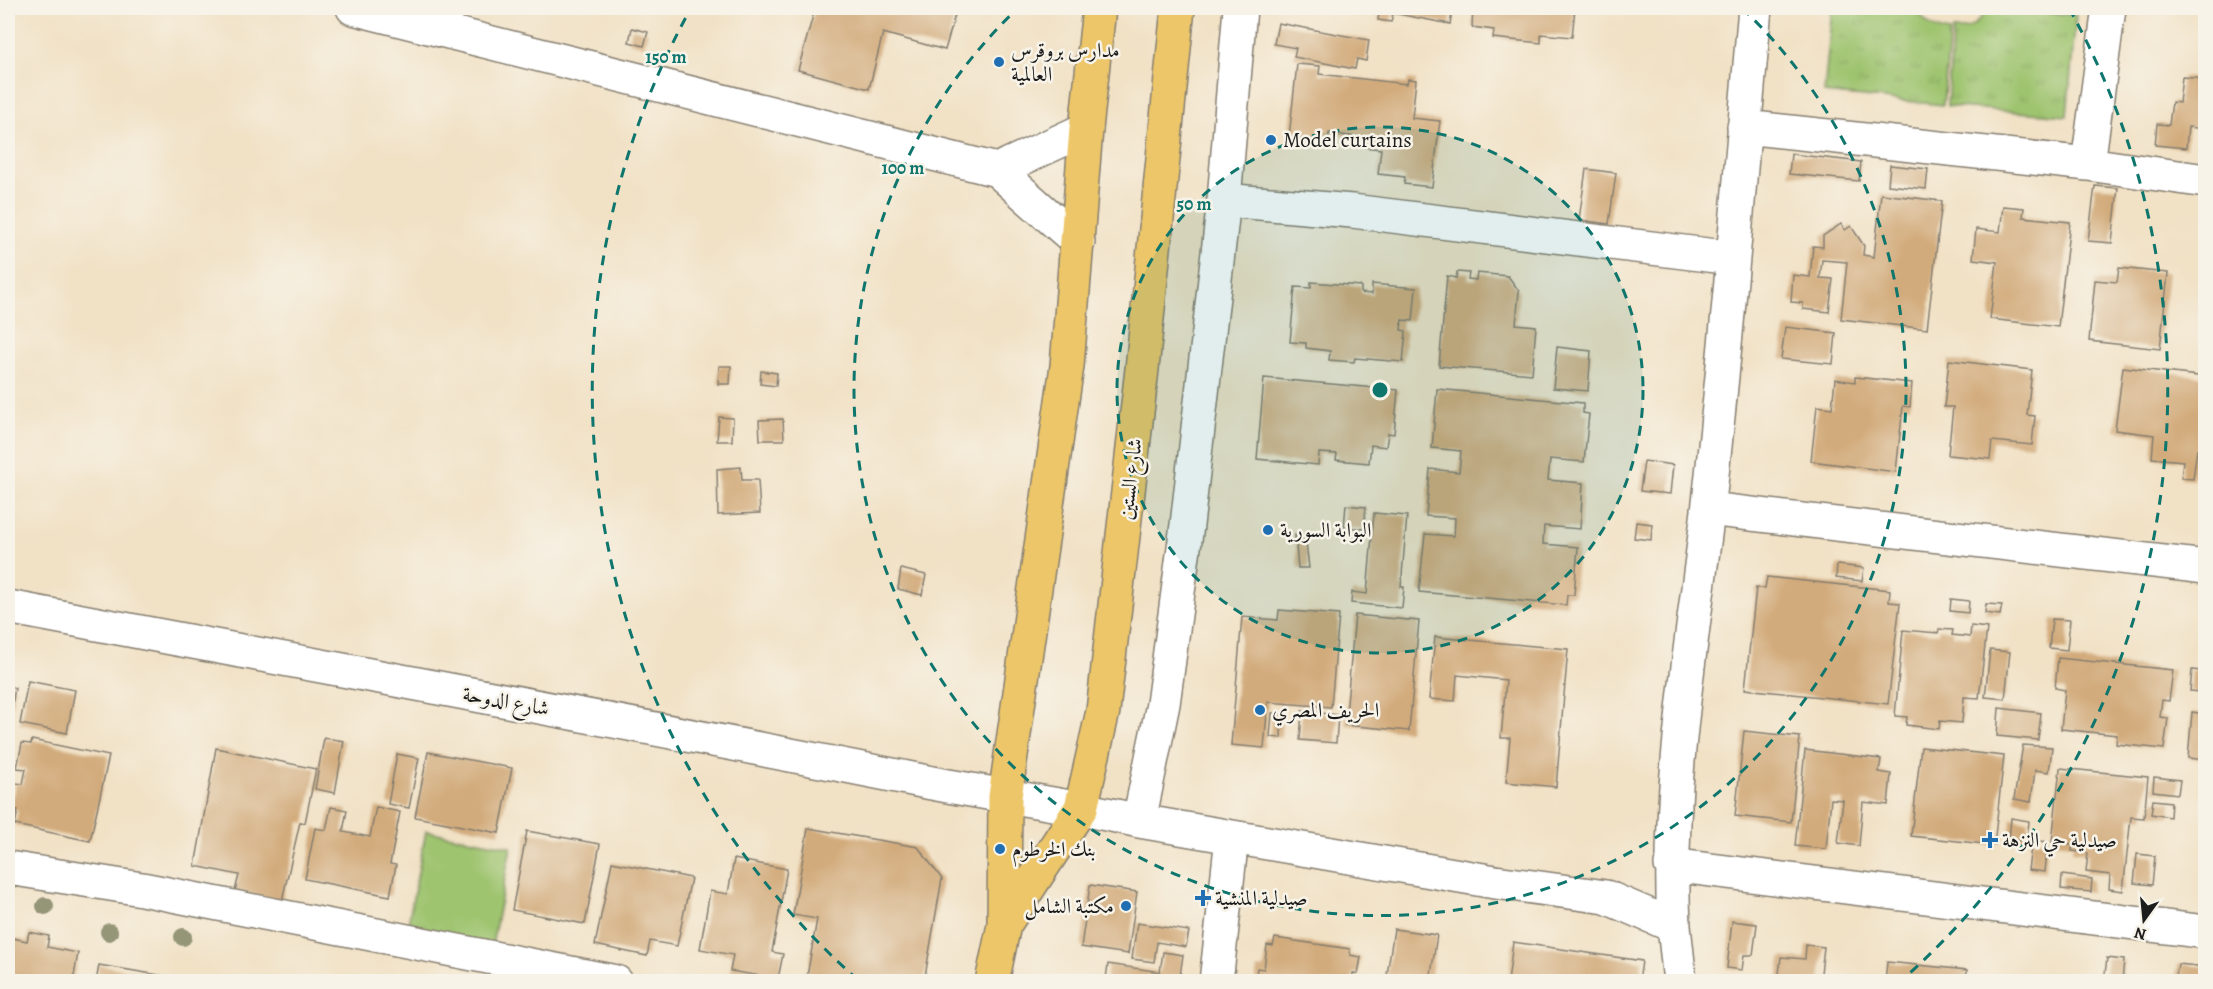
<svg xmlns="http://www.w3.org/2000/svg" width="2213" height="989" viewBox="0 0 2213 989" font-family="Alegreya,Amiri,serif">
  <style>
    .grass { fill: url(#grass-tufts); stroke: #5e7046; stroke-width: 1.5 }
    .green { fill: #9fc46f; stroke: #5e7046; stroke-width: 1.5 }
    .building { fill: #d2ab7b }
    .lines { fill: none; stroke-linecap: round; stroke-linejoin: round }
    .minor-casing { stroke: #867e70; stroke-width: 36 }
    .major-casing { stroke: #867e70; stroke-width: 36 }
    .minor { stroke: #fff; stroke-width: 33 }
    .major { stroke: #ecc669; stroke-width: 33 }
    .tree { fill: #959578 }
    .ring { fill: none; stroke: #0f766e; stroke-width: 3; stroke-dasharray: 10 8 }
    .poi-dot { fill: #1f6fb2; stroke: #f7f3e8; stroke-width: 2 }
    .labels { text-anchor: middle; stroke-width: 5; stroke-linejoin: round; paint-order: stroke }
    .poi-label { font-size: 21px; fill: #1c1c1c; stroke: #f7f3e8; text-anchor: start }
    .street-label { font-size: 21px; fill: #1c1c1c; stroke: #f7f3e8 }
    .centre { fill: #0f766e; stroke: #f7f3e8; stroke-width: 3 }
    .ring-label { font-size: 18px; text-anchor: middle; font-weight: bold; fill: #0f766e; stroke: #f7f3e8; stroke-width: 5; stroke-linejoin: round; paint-order: stroke }
  </style>
  <defs>
    <pattern id="grass-tufts" width="24" height="20" patternUnits="userSpaceOnUse" patternTransform="scale(1.5)"><rect width="24" height="20" fill="#9fc46f"/><path d="M3 7l-1-3M5 7V3M7 7l1-3M15 17l-1-3M17 17v-4M19 17l1-3" fill="none" stroke="#88a860"/></pattern>
  </defs>
  <rect width="100%" height="100%" fill="#f7f3e8"/>
  <filter id="ink" filterUnits="userSpaceOnUse"><feTurbulence type="fractalNoise" baseFrequency=".0167" numOctaves="2"/><feDisplacementMap in="SourceGraphic" scale="12" xChannelSelector="R" yChannelSelector="G"/><feConvolveMatrix kernelMatrix="1 2 1 2 8 2 1 2 1" color-interpolation-filters="sRGB"/></filter>
  <filter id="wash" filterUnits="userSpaceOnUse"><feTurbulence type="fractalNoise" baseFrequency=".008" numOctaves="4" result="noise"/><feDisplacementMap in="SourceGraphic" scale="24" xChannelSelector="R" yChannelSelector="G"/><feGaussianBlur stdDeviation="1.35" result="paint"/><feColorMatrix in="noise" values="0 0 0 0 0 0 0 0 0 0 0 0 0 0 0 0 0 1.4 0 .05"/><feComposite in="paint" operator="in"/></filter>
  <g filter="url(#wash)">
    <rect width="100%" height="100%" fill="#f1e1c5"/>
    <path class="grass" d="M1832,8h55l31,3c7,13 17,19 32,21l-7,73 -119,-12z
      M1987,8l89,7 -9,101 -120,-10 6,-76c17,2 27,-8 34,-22z"/>
    <path class="green" d="M426,831l85,16 -19,98 -85,-16z"/>
    <g id="blocks">
      <path class="building" d="M815,8l20,3 1,-3h121l-12,42 -62,-17 -14,56 -71,-19z
        M1380,8h73l-3,16 -57,-11 -2,9 -13,-2z
        M1473,8h102l-3,29 -31,-3v9l-48,-5 1,-8 -22,-3z
        M1278,23l91,17 -3,21 -9,-2 -2,10 -61,-12 2,-9 -22,-4z
        M632,28l16,4 -4,14 -15,-4z
        M1297,64l23,2 -1,8 88,10 1,-5 8,1 -4,38 28,3 -8,66 -28,-3 1,-7 -27,-3 3,-25 -26,-3 1,-9 -27,-4 -1,9 -39,-5z
        M2182,77l24,2v50l-18,-2 -2,21 -31,-3 2,-21 12,1 3,-23 7,1z
        M1791,154l70,8 -2,19 -70,-7z
        M1890,165l38,4 -2,20 -38,-4z
        M1586,169l30,4 -7,51 -30,-4z
        M2095,186l23,2 -6,55 -24,-2z
        M1881,194l61,7 -15,128 -86,-10 6,-57 -25,-2 -2,18 13,1 -4,33 -26,-3v-6l-12,-1 2,-27 17,2 3,-31 10,1v-11l18,-12 4,6 6,-4 13,20 -1,9 11,2z
        M2003,206l21,2 -1,9 47,5 -12,105 -68,-8 7,-57 -24,-3 3,-30 24,3z
        M2119,268l49,5 -8,76 -71,-8 6,-61 22,2z
        M1457,272l12,1 -1,6 8,1 1,-7 31,3 11,15 -3,33 20,2 -4,48 -93,-8 8,-90 9,2z
        M1311,282l50,4v7l11,1v-10l44,4 -3,33 -11,-1 -1,10 5,1 -3,31 -48,-4 -1,4 -25,-2 1,-9 -24,-3v-5l-16,-1 5,-55 16,1z
        M1785,327l51,6 -3,31 -52,-5z
        M1557,347l34,4 -3,40 -35,-3z
        M1949,360l83,10 -5,45 8,1 -3,29 -40,-4 -2,18 -42,-4 5,-48h-9z
        M719,366h12l-1,18h-12z
        M2123,367l83,10 -4,72h-5l-4,30 -12,-1 2,-17 -31,-3 2,-23 -39,-5z
        M761,371l16,2 -1,13 -16,-2z
        M1855,377l57,6 -2,24 -7,-1 -7,66 -85,-11 6,-55 15,2 3,-29 20,3z
        M1264,378l134,12 -4,44 -6,-1 -2,14 -15,-2 -2,18 -33,-3 1,-6 -18,-1 -1,12 -61,-6z
        M1437,389l146,14v10l6,1 -5,48 -34,-3 -2,21 35,3 -3,46 -36,-3 -1,18 35,3 -4,48h-7l-1,10 -147,-13 6,-58 29,2 1,-18 -29,-2 4,-47 29,3 2,-21 -29,-3z
        M719,417l14,1 -1,23h-15z
        M783,419l1,21h-24l-1,-20z
        M1644,461l29,4 -3,29 -30,-3z
        M741,467l1,13h16l2,33 -42,2 -1,-46z
        M1346,505l20,2 -2,22 -20,-2z
        M1374,513l33,3 -6,71h3l-2,21 -51,-5 1,-11 15,2z
        M1636,522l16,2 -1,16 -17,-2z
        M1305,534l4,34h-11l-3,-33z
        M1837,565l27,3 -2,13 -26,-3z
        M901,569l25,6 -4,20 -24,-6z
        M1767,577l123,13 -1,12 11,1 -12,101 -143,-15 11,-101h9z
        M1951,599l18,2 -1,12 -18,-2z
        M1986,604l16,1 -2,10 -15,-2z
        M1279,610l60,5 -8,92 -63,-5 -4,46 -33,-3 11,-128 36,3z
        M1355,615l64,6 -10,110 -64,-6z
        M2052,619l18,1 -3,30 -18,-2z
        M1971,626l16,2 -8,70 -15,-1 -2,26 -22,-2 -1,8 -33,-4 1,-8 -12,-1 8,-86 35,3 1,-4 14,1 -1,5 18,2z
        M1435,637l133,12 -12,138 -50,-5 4,-44h-9l5,-58 -49,-5 -2,26 -26,-2z
        M1990,650l20,2 -5,47 -20,-2z
        M2058,658l115,12 -4,31 -7,-1 -2,17 8,1 -4,31 -48,-5 1,-9 -56,-6 4,-39 -10,-2z
        M2192,670l10,1 -2,21 -10,-1z
        M28,681l47,9 -8,43 -47,-9z
        M8,686l7,2 -3,17 -4,-1z
        M1999,708l42,5 -3,27 -41,-4z
        M1302,711l36,4 -2,28 -36,-3z
        M2192,712l14,2v46l-18,-2z
        M1272,713h10l-1,25 -11,-1z
        M1744,731l56,6 -9,85 -56,-6z
        M324,738l20,3 -9,52 -20,-4z
        M32,740l77,16 -19,85 -75,-16 3,-15 -8,-1 6,-26 7,1 3,-15 -9,-1 5,-25 9,1z
        M2023,745l29,2 -3,25 -14,-2 -4,32 -17,-3z
        M1921,747l83,9 -10,89 -83,-9z
        M216,748l100,21 -11,54 -5,-1 -18,79 -47,-10 4,-16 -44,-9z
        M1805,750l76,9 -2,13 12,2 -3,31 -25,-3 -4,44 -21,-3 5,-43 -12,-1 -5,50 -31,-3z
        M428,752l84,16 -13,65 -84,-16z
        M397,754l22,4 -10,50 -21,-4z
        M2060,768l88,9 -4,41 -13,-1 -8,74 -14,-2 1,-14 -24,-3 2,-19 -16,-2 1,-7 -21,-2z
        M2154,777l26,3 -2,14 -25,-3z
        M2153,800l18,2 -1,15 -19,-3z
        M331,807l16,3 -4,22 27,5 6,-30 24,5 -10,52 6,1 -6,31 -85,-17 10,-51 11,2z
        M2011,818l18,3 -2,20 -18,-1z
        M808,828l110,19 24,32 -18,103h-118l11,-63 -24,-4z
        M527,831l73,13 -15,80 -73,-14z
        M2032,840l16,2 -3,30 -17,-2z
        M2137,854l18,2 -3,29 -18,-2z
        M734,859l53,10 -15,83 11,2 -5,25 -48,-8 3,-16 -33,-6 10,-58 18,3z
        M612,862l79,16 -14,68 -27,-5 -3,15 -52,-11z
        M2062,875l30,4 -1,13 -30,-3z
        M1090,885l47,7 -9,62 -47,-7z
        M1732,921l25,3 -4,31h-9l-2,15 -15,-2z
        M1137,923l52,8 -3,16 -29,-5 -3,20 -22,-3z
        M1394,929l43,6 -7,46 -43,-6z
        M29,932l20,4 -2,11 31,6 -5,29h-65v-45l19,4z
        M1275,938l75,11v6l11,2 -3,17 -5,-1 -1,9h-97l2,-14 7,1 3,-24 6,1z
        M1513,942l129,19 -3,21h-131z
        M1806,945l18,2 -4,35h-42l3,-25 24,2z
        M1163,952l20,3 -4,27 -73,-3 2,-15 52,8z
        M2107,958l17,2 -2,22h-18z
        M1887,962l80,8 -1,12h-81z
        M2178,964l28,3v15h-31z
        M99,965l89,15v2h-92z"/>
    </g>
  </g>
  <g filter="url(#ink)">
    <use href="#blocks" fill-opacity="0" stroke="#867e70" stroke-width="1.5"/>
    <g class="lines">
      <g class="minor-casing">
        <path id="minor" d="M353,8l644,162 81,72
          M1744,127l344,37 118,17
          M2088,164l21,-156
          M997,170l89,-41
          M1224,200l128,11 380,47
          M1708,509l498,58
          M8,607c303,58 606,112 909,173 74,15 148,24 222,41l356,61 111,15 68,29 6,56
          M1139,821l24,-117 24,-179 37,-325 16,-192
          M1671,865l535,67
          M8,868l134,21 474,93
          M1674,926c-7,-139 17,-277 34,-415 19,-167 32,-336 47,-503
          M1216,982l16,-145"/>
      </g>
      <g class="major-casing">
        <path id="major" d="M1004,925l77,-117 22,-97 39,-342 36,-361
          M992,982l12,-57 1,-128 62,-431 19,-237 13,-121"/>
      </g>
      <use href="#minor" class="minor"/>
      <use href="#major" class="major"/>
    </g>
    <g class="tree">
      <circle cx="45" cy="906" r="9"/>
      <circle cx="109" cy="932" r="9"/>
      <circle cx="183" cy="937" r="9"/>
    </g>
  </g>
  <circle cx="1380" cy="390" r="263" fill="#0f766e" fill-opacity=".12"/>
  <g class="ring">
    <circle cx="1380" cy="390" r="263"/>
    <path d="M1742 8A526 526 0 1 1 1018 8"/>
    <path d="M858 980A788 788 0 0 1 691 8M2069 8A788 788 0 0 1 1902 980"/>
  </g>
  <g class="poi-dot">
    <circle cx="999" cy="62" r="6"/>
    <circle cx="1271" cy="140" r="6"/>
    <circle cx="1268" cy="530" r="6"/>
    <circle cx="1260" cy="710" r="6"/>
    <path d="M1987 831h6v6h6v6h-6v6h-6v-6h-6v-6h6z"/>
    <circle cx="1000" cy="849" r="6"/>
    <path d="M1200 889h6v6h6v6h-6v6h-6v-6h-6v-6h6z"/>
    <circle cx="1126" cy="906" r="6"/>
  </g>
  <g class="labels">
    <g class="poi-label">
      <text x="1011" y="57">مدارس بروقرس<tspan x="1011" dy="24">العالمية</tspan></text>
      <text x="1283" y="147">Model curtains</text>
      <text x="1280" y="537">البوابة السورية</text>
      <text x="1272" y="717">الحريف المصري</text>
      <text x="2002" y="847">صيدلية حي النزهة</text>
      <text x="1012" y="856">بنك الخرطوم</text>
      <text x="1215" y="905">صيدلية المنشية</text>
      <text x="1114" y="913" text-anchor="end">مكتبة الشامل</text>
    </g>
    <g class="street-label">
      <text transform="translate(1130 479) rotate(-83)" y="7">شارع الستين</text>
      <text transform="translate(506 701) rotate(10)" y="7">شارع الدوحة</text>
    </g>
  </g>
  <circle cx="1380" cy="390" r="9" class="centre"/>
  <g class="ring-label">
    <text x="666" y="63">150 m</text>
    <text x="903" y="174">100 m</text>
    <text x="1194" y="210">50 m</text>
  </g>
  <rect width="2213" height="989" fill="none" stroke="#f7f3e8" stroke-width="30"/>
  <g transform="translate(2144 920) rotate(195)" stroke="#f7f3e8" stroke-width="4.5" paint-order="stroke">
  <path d="M0-4.5L10 22L0 15L-10 22Z" fill="#1c1c1c"/>
  <text y="-9" font-size="16" font-weight="bold" text-anchor="middle" fill="#1c1c1c">N</text>
  </g>
</svg>
